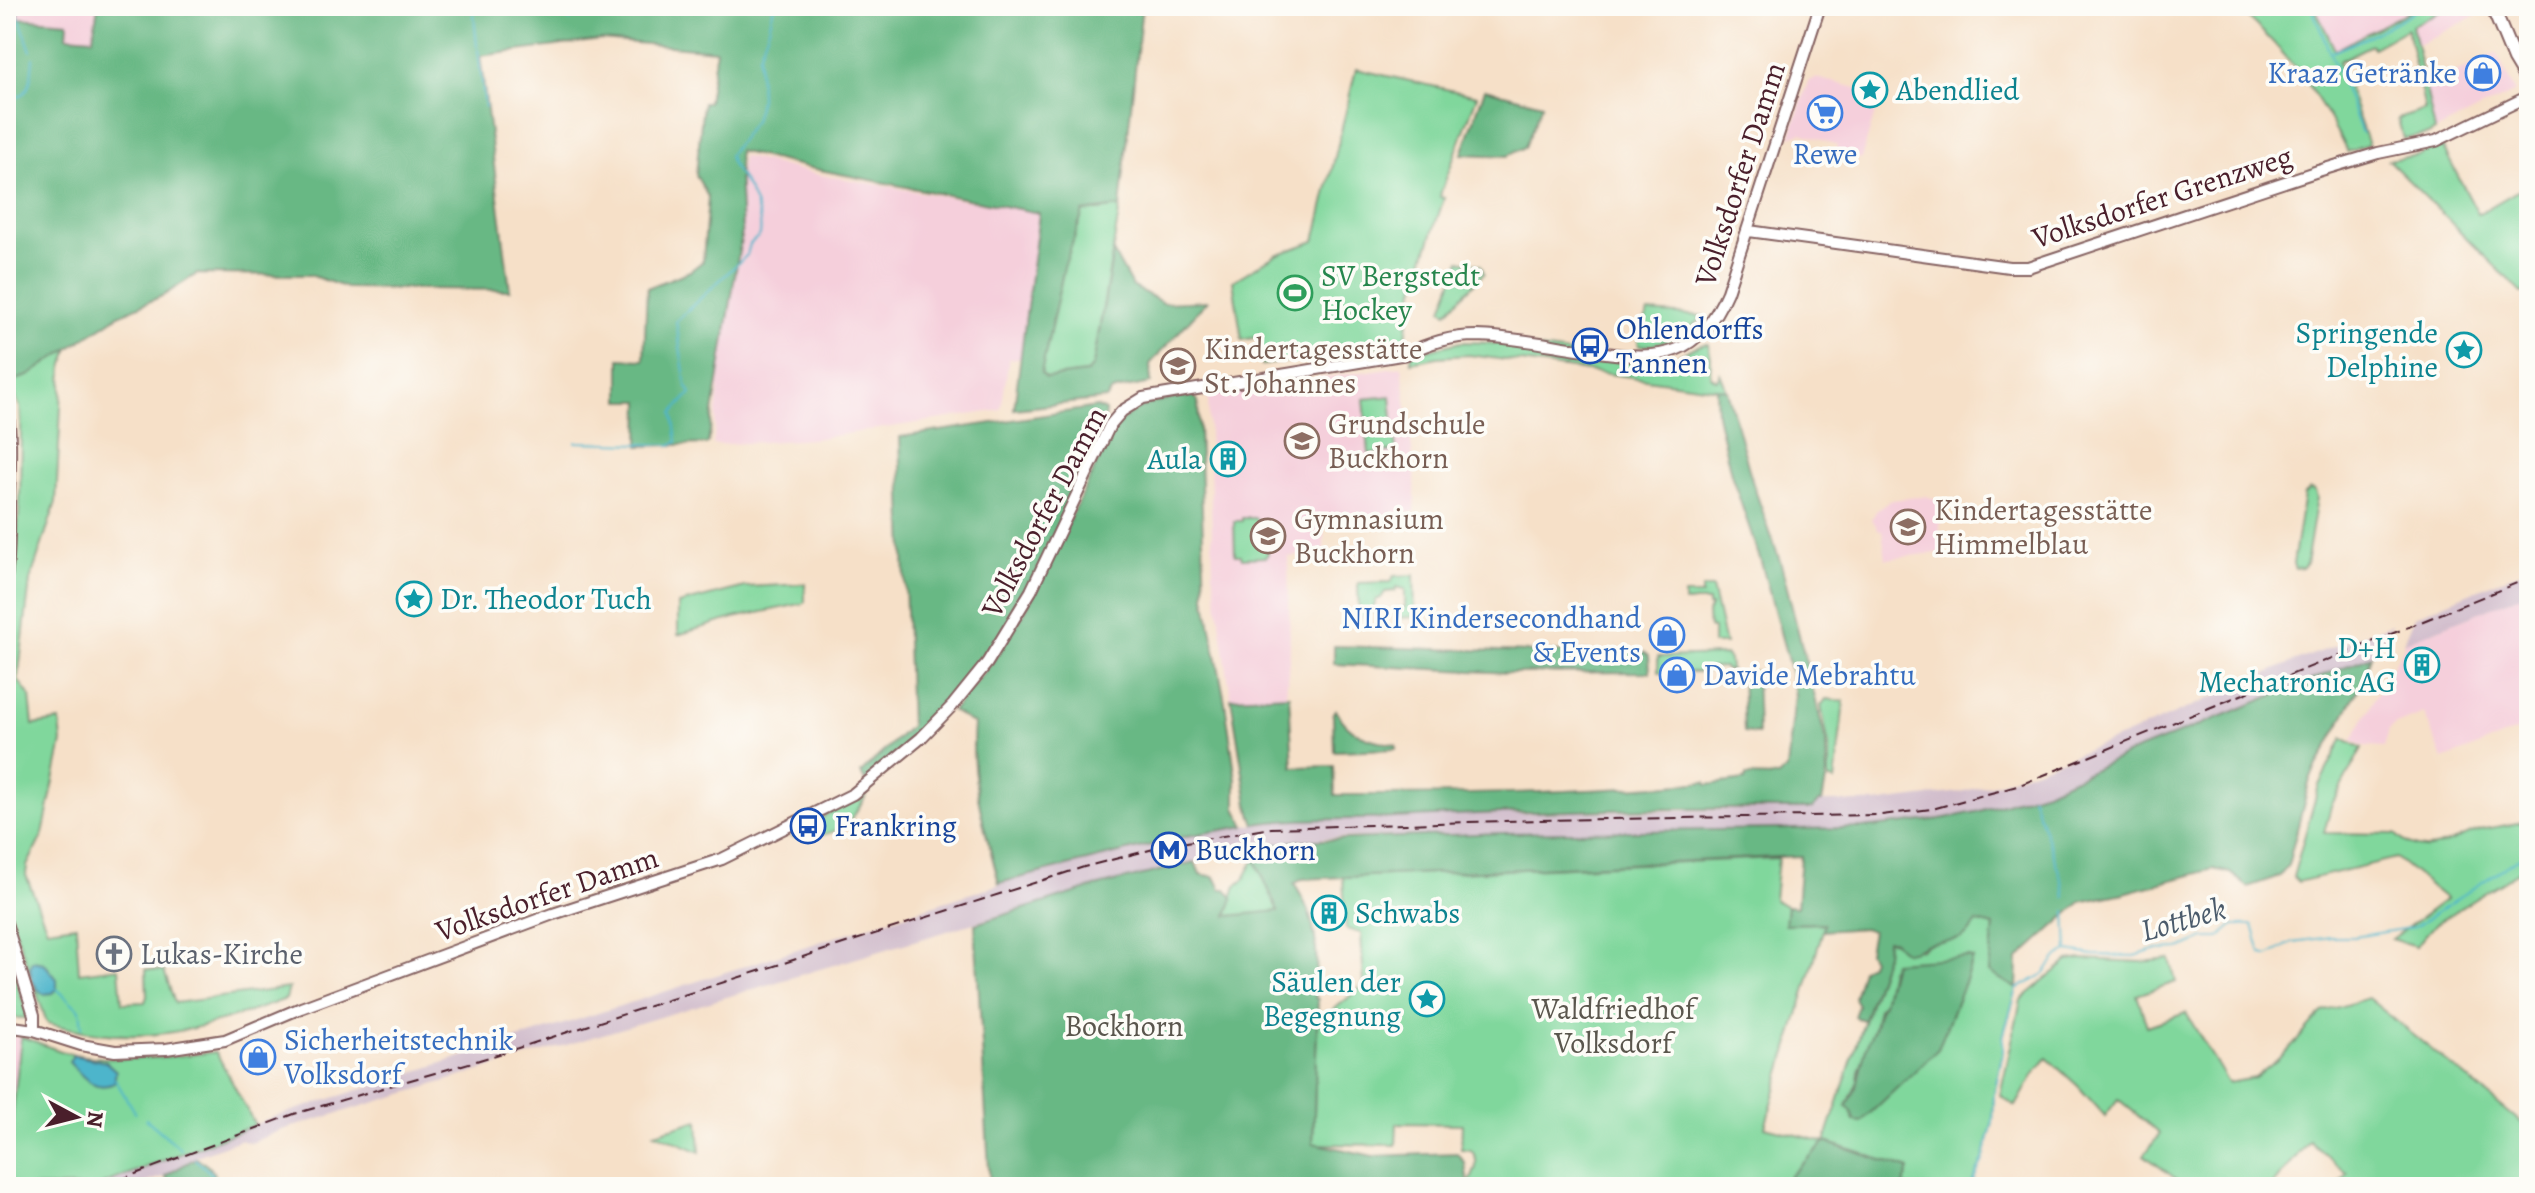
<svg xmlns="http://www.w3.org/2000/svg" width="2535" height="1193" viewBox="0 0 2535 1193" font-family="Alegreya,serif">
  <style>
    .built { fill: #f5cfdb }
    .industrial { fill: #d1bdcc }
    .green { fill: #80d79c; stroke: #657b64; stroke-width: 2; fill-rule: evenodd }
    .forest { fill: #68b884; stroke: #596c58; stroke-width: 2 }
    .water { fill: #4db5cb; stroke: #4c6a7b; stroke-width: 2 }
    .lines { fill: none; stroke-linecap: round; stroke-linejoin: round }
    .stream { stroke: #4db5cb; stroke-width: 2 }
    .secondary-casing { stroke: #866362; stroke-width: 14 }
    .primary-casing { stroke: #866362; stroke-width: 16 }
    .secondary { stroke: #fff; stroke-width: 10 }
    .primary { stroke: #fff; stroke-width: 12 }
    .rail { stroke: #4a1f2b; stroke-width: 2; stroke-dasharray: 12 6; stroke-linecap: butt }
    .labels { text-anchor: middle; stroke-width: 7; stroke-linejoin: round; paint-order: stroke }
    .shop-label { font-size: 30px; fill: #366cbe; stroke: #fdfcf7; text-anchor: end }
    .culture-label { font-size: 30px; fill: #0d838f; stroke: #fdfcf7; text-anchor: end }
    .street-label { font-size: 30px; fill: #4a1f2b; stroke: #fdfcf7 }
    .leisure-label { font-size: 30px; fill: #27864d; stroke: #fdfcf7; text-anchor: start }
    .transit-label { font-size: 30px; fill: #164399; stroke: #fdfcf7; text-anchor: start }
    .education-label { font-size: 30px; fill: #785e54; stroke: #fdfcf7; text-anchor: start }
    .worship-label { font-size: 30px; fill: #5b616d; stroke: #fdfcf7; text-anchor: start }
    .park-label { font-size: 30px; fill: #5a564d; stroke: #fdfcf7 }
    .water-label { font-size: 32px; font-style: italic; fill: #4b5b6b; stroke: #fdfcf7 }
  </style>
  <rect width="100%" height="100%" fill="#fdfcf7"/>
  <filter id="ink" filterUnits="userSpaceOnUse"><feTurbulence type="fractalNoise" baseFrequency=".0125" numOctaves="2"/><feDisplacementMap in="SourceGraphic" scale="16" xChannelSelector="R" yChannelSelector="G"/><feConvolveMatrix kernelMatrix="1 2 1 2 8 2 1 2 1" color-interpolation-filters="sRGB"/></filter>
  <filter id="wash" filterUnits="userSpaceOnUse"><feTurbulence type="fractalNoise" baseFrequency=".006" numOctaves="4" result="noise"/><feDisplacementMap in="SourceGraphic" scale="32" xChannelSelector="R" yChannelSelector="G"/><feGaussianBlur stdDeviation="1.8" result="paint"/><feColorMatrix in="noise" values="0 0 0 0 0 0 0 0 0 0 0 0 0 0 0 0 0 1.4 0 .05"/><feComposite in="paint" operator="in"/></filter>
  <g filter="url(#wash)">
    <rect width="100%" height="100%" fill="#f6e0c8"/>
    <path class="built" d="M18,6h80l-5,33 -26,-3 1,-13 -49,-5z
      M2314,6h105l-85,44z
      M2449,6h33l1,6 -67,34 -4,-20z
      M2496,53l19,39 -80,39 -10,-43z
      M1816,78l65,16 -20,65 -26,-7 2,-7 -35,-12 -12,4 18,-56z
      M742,156l74,18 223,39 -19,145 -11,1 -8,51 -188,29 -100,6z
      M1402,366l13,110v36l-91,8v33l-36,4 2,91 -4,47 -55,3 -18,-125 -5,-178z
      M1926,496l17,6 3,3 2,13 -9,6 5,28 -58,7 -4,-28h-3l-7,-12 4,-8 15,-11z
      M2529,592v134l-86,34 -19,-47 -28,11 -7,6 -5,17 -21,-1 -11,-6 52,-94 -1,-3z
      M6,1036l15,1 -10,93 -5,-1z"/>
    <path class="industrial" d="M2529,568v24l-126,51 12,-27z
      M2392,624l-21,32 -243,98 -82,37 -70,21 -35,7 -78,9 -361,5 -174,5 -33,3 -60,10 -144,37 -812,243 -29,12 -10,-3 -41,15 -34,21 -30,11h-40l176,-69 770,-247 146,-35 94,-16 294,-8 237,-3 7,-7h63l78,-10 38,-9 126,-47 169,-74z"/>
    <path class="green" d="M2234,6h80l21,44 84,-44h30l-37,20 23,105 -7,4 -25,4 -5,-20 27,-9 -18,-81 -34,19 -2,-3 -32,16 29,84 -21,7c-27,-57 -64,-106 -113,-146z
      M1356,69l121,27 -36,96 -1,5 4,1c-15,47 -33,91 -38,140l-5,4 -57,11 -2,-8h-4l1,9 -35,5 -2,-8 -4,1 1,8 -37,5 -3,-28 -17,3 -9,-59 43,-26 39,-14z
      M2442,146l36,68 51,-30v107l-7,2 -134,-133 31,-5z
      M1120,207l-27,159 -7,7 -40,5 -5,-5 23,-106 19,-55z
      M1460,260l21,5 3,8 -37,39 -5,-3z
      M1648,312l56,4c-18,17 -39,30 -65,30l-1,-6z
      M1461,342c45,0 90,9 135,15 19,3 42,9 61,7 18,-2 36,-21 51,-20l3,13 -1,19 7,4 3,-7 7,17 -258,-35 -31,2 -27,5 1,-9z
      M69,348l-6,20 -7,134 -26,79 -12,99 12,16 3,29 27,-4 2,21 -19,92 -16,32 -1,9 21,54 29,-4 3,48 40,-5 3,35 23,-1 2,-6 -1,-27 18,2 11,32 114,-15 -3,11c-88,32 -146,50 -239,24l-36,-105 -5,-29v-61l6,-69 -6,-51v-98l9,-45 5,-65 1,-74 -1,-19 -11,-25z
      M1391,396l5,55 -27,3 -5,-55z
      M2310,489l5,2 2,7 -11,66 -3,4 -8,1 -2,-5 11,-70z
      M1242,518h12l7,4 4,-3 2,4 1,30 -2,4 -24,1 -1,-3h-6l-1,-34h8z
      M1414,575l1,42 -20,1v-9l10,-2v-18l-9,-2 -1,4 -10,1 -4,6 -5,2 -4,12 -9,3 -4,5 -1,-37 32,-1 4,-6z
      M805,584v19l-71,15 -56,17v-31l67,-17z
      M1702,588h10l13,56h-12v-15l-4,-1 -1,-15 3,-7h-3v-4h-24v-7h18z
      M1726,655l3,5 1,10h-5l-1,-3 -15,1 -3,4h-48v-15z
      M1826,699l18,2 -9,80 -6,-1v-34l-8,-40z
      M2343,738l19,10 -31,58 -7,27 71,1c32,31 55,3 89,-5 15,-3 30,-4 45,-9v45l-94,59 -19,22 -24,-7 54,-40 -50,-41 -98,24 -5,-5 26,-92z
      M868,791c-17,38 -36,48 -77,46l29,-14 4,-7z
      M1778,858l-4,42 13,6 -1,18 39,-1 -60,204 60,15 61,-188 1,-14 33,10c21,-19 39,4 57,-29l17,5 -5,46 28,17 -14,48v14l-9,43 -1,28 -10,38 -13,27h-67l6,-18 -83,-27 -47,45h-307l-4,-2c7,-13 13,-23 3,-35l-10,-1 1,-25 -65,-1 -1,22 -83,-1 4,-121 47,-38 -3,-52 -15,-4 -3,-52zM1973,959l-35,90 -87,61 -4,-4 11,-25 1,-10 14,-39 5,-24 5,-5 7,-34z
      M1255,859l24,52 -53,6 10,-31 10,-8 -1,-1z
      M6,947l22,71h-22z
      M2082,959l59,3 29,-3 6,23 -39,13 10,31 39,-13 42,70 27,-5 34,-28 33,-38 46,-14 161,131v58h-193l11,-14 -38,-32 -38,46h-84l-43,-32 16,-21 -42,-35 -13,17 -27,-30 -31,-28 -13,16 -18,32 -16,-11 21,-95 47,-39z
      M21,1037c16,4 31,12 47,16 49,11 99,4 148,-1l39,73 -160,62h-89v-58h5z
      M698,1120l2,32 -45,-19z"/>
    <path class="forest" d="M18,6l1,12 49,4 -1,14 26,2 5,-32h1044l-22,201 -37,5 -19,55 -23,106 5,5 40,-5 7,-7 20,-114 19,34 31,17 44,-2 -57,63 1,19 -35,7 -4,1 -6,8 -92,10 25,-196 -224,-44 -77,-18 4,81 -34,212 -69,2 1,-45h-20v-42l24,1 3,-72 43,-17 13,-10 5,-64 -12,-22 7,-73h5l8,-52 -115,-10 -121,16 30,234 -163,-2 -37,-13 -113,-1 -33,21 -45,20 -91,61 -19,6 -3,-7v-365z
      M1485,89l57,15 -17,43 -18,9 -45,-2z
      M1716,388l11,2 26,94 28,80 45,177 1,34 -5,27h-3l-7,7c-138,-1 -278,1 -416,9 -47,2 -94,-1 -141,6l-7,-20 -17,-106 58,-3 4,72 41,-1 1,29c124,0 248,-2 371,-13l1,3 38,-5 1,-4 32,1 9,-8 8,-74 -4,-23 -30,-110 -30,-88 -14,-60z
      M1194,396l4,5 7,195 20,106 11,77v29l9,18 -58,10 -188,47c-14,-55 -30,-102 -25,-159l-22,-13 39,-47 32,-49 91,-186c20,-25 49,-30 80,-33z
      M1097,407l8,4 -1,13c-34,77 -69,167 -118,235 -35,47 -78,84 -121,122l-4,-8 49,-47 -10,-289z
      M1334,646l199,6h111l5,4 1,16 -140,1 -176,-9z
      M2371,656l-10,28 -51,95 -22,86 -8,11 -32,11 -18,-14 -17,-4 -89,24 -43,9 -63,57 -1,30 -28,-17 5,-46 -17,-4c-14,22 -22,17 -45,21 -15,2 -25,20 -39,-3h-6l-1,14 -22,66 -10,-3 4,-12 -4,-7 8,-29 7,-4 3,-6 -4,-7 4,-21 -7,-3 -42,3 1,-8 -39,1 2,-18 10,1 4,-51 -499,23 -8,5c25,36 24,72 21,114l3,1 -5,144 60,13 84,-3 8,10 3,22 4,2h-482l-15,-263 116,-36 104,-26 5,12 15,3 6,12h5l7,9 -6,18 51,-5 -23,-52 14,-8 -2,-5 28,-5 207,-8 361,-5 78,-9 35,-7 70,-21 82,-37z
      M1756,671l2,63 -14,-2 -2,-59z
      M1336,710c12,25 34,30 60,35v4l-62,2 -1,-37z
      M1969,957l4,2 -35,90 -77,73 -7,-1 -3,-11 -4,-4c4,-7 8,-16 11,-24 4,-17 6,-34 14,-49 6,-10 3,-21 11,-30l10,-41z
      M1825,1142l84,27 -6,18h-124z
      M196,1158l10,6 9,10 -1,11h36l2,2h-81l-6,-11z"/>
    <path class="water" d="M32,961l12,2 13,16v10l-4,4 -10,1c-10,-8 -16,-21 -11,-33z
      M73,1055l33,7 10,9 -2,12c-20,10 -33,-8 -45,-21z"/>
    <g class="lines">
      <path class="stream" d="M473,6l4,40
        M2311,6l51,127
        M18,14l13,37
        M570,21v-15
        M478,50l7,57
        M2332,52l38,-16 54,-30
        M6,97c26,4 25,-19 27,-39
        M576,442l95,3 6,-3 -4,-29 18,-20 -5,-8 -10,-64 71,-66 3,-11 10,-9c3,-19 -8,-40 -18,-56 -6,-9 -11,-13 -13,-24l25,-34 6,-22 -1,-44 10,-27 5,-22
        M2032,796l31,87 2,14
        M2066,911l2,39
        M6,969h6
        M57,989l23,21 2,17
        M115,1079l20,34
        M146,1119l35,30
        M195,1159l16,14 1,14
        M1970,1187l13,-27 10,-38 1,-28 9,-43v-14l14,-48 26,-14 13,-17 12,-7 26,4 41,1 19,-6 26,-1 25,-11h14l15,-13h19l8,28 7,3 25,-14 38,-5h23l61,-10 114,-76"/>
    </g>
  </g>
  <g filter="url(#ink)">
    <g class="lines">
      <g class="secondary-casing">
        <path id="secondary" d="M1749,231l260,36h19l290,-96 60,-18 58,-12 93,-45
          M6,402c6,31 4,63 3,94 0,28 1,55 -3,82
          M6,923l28,92v15
          M6,1026l28,4 47,15 34,6 51,-2 59,-9 76,-32 252,-94 169,-55 131,-65 68,-56 32,-33 34,-42 44,-72 79,-166 12,-14 21,-13 264,-44c21,-11 45,-18 70,-18 40,1 81,11 121,16 64,9 101,5 129,-60l93,-286"/>
      </g>
      <g class="primary-casing">
        <path id="primary" d="M2492,6l22,53 15,25"/>
      </g>
      <use href="#secondary" class="secondary"/>
      <use href="#primary" class="primary"/>
      <path class="rail" d="M101,1187l193,-73 199,-58 591,-189 85,-22 102,-17 267,-8 343,-5 51,-6 85,-23 512,-208"/>
    </g>
  </g>
  <defs>
    <g id="shop-ring" transform="scale(1.8)"><circle r="9.5" fill="#fdfcf7" stroke="#3f7fe0" stroke-width="1.5"/><path d="M-5-2.5h2.3a2.7 3.5 0 0 1 5.4 0H5L5.5 6h-11ZM-1.5-2.5h3a1.5 2.3 0 0 0-3 0Z" fill="#3f7fe0"/></g>
    <g id="sight-ring" transform="scale(1.8)"><circle r="9.5" fill="#fdfcf7" stroke="#0f9aa8" stroke-width="1.5"/><path d="M0-6L1.8-2.2L6-1.7L2.9 1.2L3.7 5.4L0 3.3L-3.7 5.4L-2.9 1.2L-6-1.7L-1.8-2.2Z" fill="#0f9aa8"/></g>
    <g id="supermarket-ring" transform="scale(1.8)"><circle r="9.5" fill="#fdfcf7" stroke="#3f7fe0" stroke-width="1.5"/><path d="M-6-5.5h2.5l.6 2H6L4.5 2H-2.5L-4.4-4H-6ZM-1.5 3.2a1.3 1.3 0 1 0 .1 0ZM3 3.2a1.3 1.3 0 1 0 .1 0Z" fill="#3f7fe0"/></g>
    <g id="stadium-ring" transform="scale(1.8)"><circle r="9.5" fill="#fdfcf7" stroke="#2e9e5b" stroke-width="1.5"/><path d="M0-5a6.5 5 0 1 0 0 10a6.5 5 0 1 0 0-10ZM-3.5-1.8h7v3.6h-7Z" fill="#2e9e5b"/></g>
    <g id="bus-ring" transform="scale(1.8)"><circle r="9.5" fill="#fdfcf7" stroke="#1a4fb4" stroke-width="1.5"/><path d="M-5-6H5V4H4V6H2V4H-2V6H-4V4H-5ZM-3.5-4V0h7V-4ZM-3.5 1.2v1.5H-2V1.2ZM2 1.2v1.5H3.5V1.2Z" fill="#1a4fb4"/></g>
    <g id="school-ring" transform="scale(1.8)"><circle r="9.5" fill="#fdfcf7" stroke="#8d6e63" stroke-width="1.5"/><path d="M0-5L7-2L0 1L-7-2ZM-4 1L0 2.5L4 1V4Q0 6-4 4Z" fill="#8d6e63"/></g>
    <g id="building-ring" transform="scale(1.8)"><circle r="9.5" fill="#fdfcf7" stroke="#0f9aa8" stroke-width="1.5"/><path d="M-4-6H4V6H1V3H-1V6H-4ZM-2.5-4.3h1.7v1.8h-1.7ZM.8-4.3h1.7v1.8H.8ZM-2.5-1h1.7V.8h-1.7ZM.8-1h1.7V.8H.8Z" fill="#0f9aa8"/></g>
    <g id="metro-ring" transform="scale(1.8)"><circle r="9.5" fill="#fdfcf7" stroke="#1a4fb4" stroke-width="1.5"/><path d="M-5.5 5V-5H-3L0 0L3-5H5.5V5H3V-.5L0 4L-3-.5V5Z" fill="#1a4fb4"/></g>
    <g id="church-ring" transform="scale(1.8)"><circle r="9.5" fill="#fdfcf7" stroke="#6b7280" stroke-width="1.5"/><path d="M-1.2-6h2.4v3.5h3.3v2.4h-3.3V6h-2.4V-.1h-3.3v-2.4h3.3Z" fill="#6b7280"/></g>
  </defs>
  <g fill-rule="evenodd">
    <use href="#shop-ring" x="2483" y="73"/>
    <use href="#sight-ring" x="1870" y="90"/>
    <use href="#supermarket-ring" x="1825" y="113"/>
    <use href="#stadium-ring" x="1295" y="293"/>
    <use href="#bus-ring" x="1590" y="346"/>
    <use href="#sight-ring" x="2464" y="350"/>
    <use href="#school-ring" x="1178" y="366"/>
    <use href="#school-ring" x="1302" y="441"/>
    <use href="#building-ring" x="1228" y="459"/>
    <use href="#school-ring" x="1908" y="527"/>
    <use href="#school-ring" x="1268" y="536"/>
    <use href="#sight-ring" x="414" y="599"/>
    <use href="#shop-ring" x="1667" y="635"/>
    <use href="#building-ring" x="2422" y="665"/>
    <use href="#shop-ring" x="1677" y="675"/>
    <use href="#bus-ring" x="808" y="826"/>
    <use href="#metro-ring" x="1169" y="850"/>
    <use href="#building-ring" x="1329" y="913"/>
    <use href="#church-ring" x="114" y="954"/>
    <use href="#sight-ring" x="1427" y="999"/>
    <use href="#shop-ring" x="258" y="1057"/>
  </g>
  <g class="labels">
    <g class="shop-label">
      <text x="2457" y="83">Kraaz Getränke</text>
      <text x="1825" y="164" text-anchor="middle">Rewe</text>
      <text x="1641" y="628">NIRI Kindersecondhand<tspan x="1641" dy="34">&amp; Events</tspan></text>
      <text x="1703" y="685" text-anchor="start">Davide Mebrahtu</text>
      <text x="284" y="1050" text-anchor="start">Sicherheitstechnik<tspan x="284" dy="34">Volksdorf</tspan></text>
    </g>
    <g class="culture-label">
      <text x="1896" y="100" text-anchor="start">Abendlied</text>
      <text x="2438" y="343">Springende<tspan x="2438" dy="34">Delphine</tspan></text>
      <text x="1202" y="469">Aula</text>
      <text x="440" y="609" text-anchor="start">Dr. Theodor Tuch</text>
      <text x="2396" y="658">D+H<tspan x="2396" dy="34">Mechatronic AG</tspan></text>
      <text x="1355" y="923" text-anchor="start">Schwabs</text>
      <text x="1401" y="992">Säulen der<tspan x="1401" dy="34">Begegnung</tspan></text>
    </g>
    <g class="street-label">
      <text transform="translate(1740 174) rotate(-72)" y="10">Volksdorfer Damm</text>
      <text transform="translate(2162 197) rotate(-18)" y="10">Volksdorfer Grenzweg</text>
      <text transform="translate(1044 512) rotate(-62)" y="10">Volksdorfer Damm</text>
      <text transform="translate(547 894) rotate(-19)" y="10">Volksdorfer Damm</text>
    </g>
    <g class="leisure-label">
      <text x="1321" y="286">SV Bergstedt<tspan x="1321" dy="34">Hockey</tspan></text>
    </g>
    <g class="transit-label">
      <text x="1616" y="339">Ohlendorffs<tspan x="1616" dy="34">Tannen</tspan></text>
      <text x="834" y="836">Frankring</text>
      <text x="1195" y="860">Buckhorn</text>
    </g>
    <g class="education-label">
      <text x="1204" y="359">Kindertagesstätte<tspan x="1204" dy="34">St. Johannes</tspan></text>
      <text x="1328" y="434">Grundschule<tspan x="1328" dy="34">Buckhorn</tspan></text>
      <text x="1934" y="520">Kindertagesstätte<tspan x="1934" dy="34">Himmelblau</tspan></text>
      <text x="1294" y="529">Gymnasium<tspan x="1294" dy="34">Buckhorn</tspan></text>
    </g>
    <g class="worship-label">
      <text x="140" y="964">Lukas-Kirche</text>
    </g>
    <g class="park-label">
      <text x="1613" y="1019">Waldfriedhof<tspan x="1613" dy="34">Volksdorf</tspan></text>
      <text x="1124" y="1036">Bockhorn</text>
    </g>
    <g class="water-label">
      <text transform="translate(2183 919) rotate(-16)" y="11">Lottbek</text>
    </g>
  </g>
  <rect width="2535" height="1193" fill="none" stroke="#fdfcf7" stroke-width="32"/>
  <g transform="translate(76 1117) rotate(97)" stroke="#fdfcf7" stroke-width="6" paint-order="stroke">
  <path d="M0-6L14 30L0 20L-14 30Z" fill="#4a1f2b"/>
  <text y="-12" font-size="22" font-weight="bold" text-anchor="middle" fill="#4a1f2b">N</text>
  </g>
</svg>
